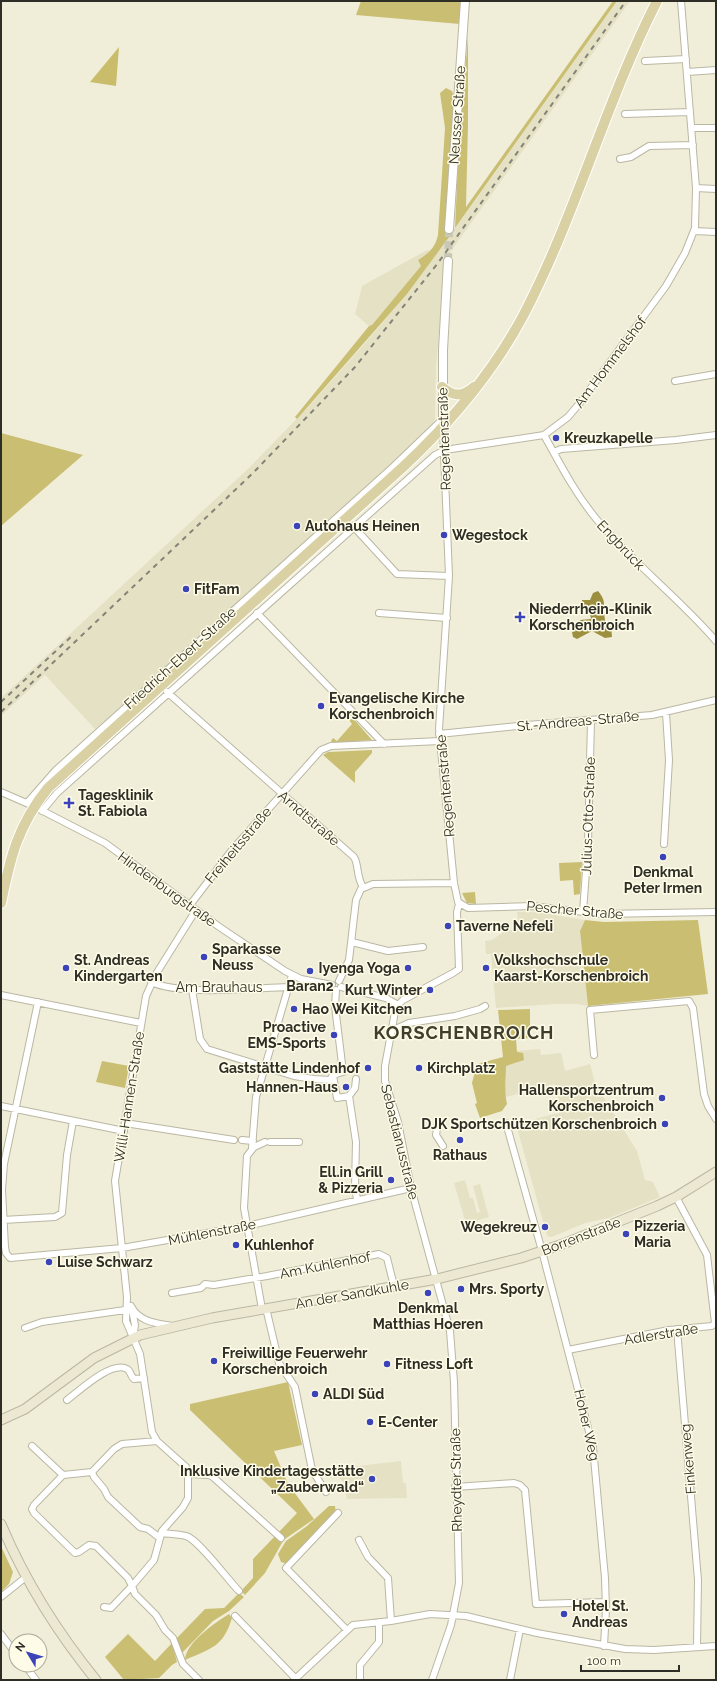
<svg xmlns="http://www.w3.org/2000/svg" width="717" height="1681" viewBox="0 0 717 1681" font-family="Raleway,sans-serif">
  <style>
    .built { fill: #e5e1c5 }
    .green { fill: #cabe72 }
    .forest { fill: #c9bd6c }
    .water { fill: #9c903f }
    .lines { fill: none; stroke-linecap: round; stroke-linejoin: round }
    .tertiary-tunnel { stroke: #c9c7b5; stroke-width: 8; stroke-dasharray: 8 4; stroke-linecap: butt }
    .minor-casing { stroke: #bab7a3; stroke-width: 8 }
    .tertiary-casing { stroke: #bab7a3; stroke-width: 10 }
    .secondary-casing { stroke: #bab7a3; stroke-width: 11 }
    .primary-casing { stroke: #fff; stroke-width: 12 }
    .minor { stroke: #fff; stroke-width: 6 }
    .tertiary { stroke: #fff; stroke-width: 8 }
    .secondary { stroke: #ece8d1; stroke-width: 9 }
    .primary { stroke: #d9d1a3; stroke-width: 10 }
    .rail { stroke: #848376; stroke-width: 2; stroke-dasharray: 5 5; stroke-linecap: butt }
    .poi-dot { fill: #3a43b7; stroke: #fefbe6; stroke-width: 1.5 }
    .labels { text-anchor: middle; stroke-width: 3; stroke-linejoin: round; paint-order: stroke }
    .street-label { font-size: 14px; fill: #2e2d26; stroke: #fefbe6 }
    .poi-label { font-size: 14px; font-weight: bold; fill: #2e2d26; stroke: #fefbe6; text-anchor: start }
    .district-label { font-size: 18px; font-weight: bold; letter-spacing: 1px; fill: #403e2d; stroke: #fefbe6 }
  </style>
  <rect width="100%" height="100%" fill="#f0eed9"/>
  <path class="built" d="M617,1h13l-184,257 -10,109 -1,52 -7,12 -276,251 -57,47 -50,-54 4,-4 -48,45v-18l249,-231 62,-64 54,-61 41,-48 65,-89z
    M427,250l5,1 -14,9 4,6 -50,59 -3,1 -14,-12 7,-28z
    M517,912h19l49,8 -5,11 8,75 -11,-2h-22l-59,4 -5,-54h-5l-1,-13 7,-1 13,-9 12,-2 2,-3z
    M540,1049l1,6 20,-2 4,18 25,-7 5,19 42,68 8,29 8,2 7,15 -51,21 -24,5 -33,14 -5,-1 -31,-112 46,-12 -8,-28 -48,13 -2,-4 2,-10v-18l11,-12v-2z
    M465,1180l5,18h3l4,15 3,-1 -7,-26 7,-2 9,33 -23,7 -12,-41z
    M401,1461l2,22h3l1,15 -60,1 -2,-8 1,-7 -8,-7 -4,1 7,-10z"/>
  <path class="green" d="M361,1h100l-1,23 -104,-9z
    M613,1h4l-162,227 4,-88 9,-103v87l-2,83z
    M446,88l6,3 2,5 -7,137 8,-4 -48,65 -110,125 -2,-2 74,-91 3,-1 49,-59 -3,-6c11,-7 17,-12 20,-25l7,-107 -5,-35z
    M1,433l82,22 -82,71z
    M352,717l20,23 -39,3 -2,-2 2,-3 4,3 15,-17 -3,-4z
    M372,750v3l-17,19v11l-32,-28 5,-3z
    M582,862l-2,32 -6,1 -1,-15 -13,1 -1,-18z
    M475,892l1,12 -9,-1 -5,-10z
    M585,920l19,2 94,-2 10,74 -120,12 -8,-75z
    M530,1009v29l-14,1 1,13 6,1 1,7 -18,6c0,13 -2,25 1,38l-5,7 -22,7 -5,-14 2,-1 -5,-20 5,-19 26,-7 -5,-47z
    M102,1061l27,5 -4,22 -29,-6z
    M288,1382l14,63 -28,6 14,33 26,35 -29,20 -7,-6 19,-20 -107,-103v-6z
    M329,1506h6l1,7 -49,51 -6,-2 -3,-8 8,-13 21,-15z
    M277,1534l6,7 -18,32 -20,22 -4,-4 12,-13v-19z
    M1,1546l12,26 -4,12 -8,8z
    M239,1593l5,4 -15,14 -16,10 -32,33 -5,-15 29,-30 19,-1z
    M229,1614l3,4c-9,29 -20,30 -47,42 1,-18 30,-37 44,-46z
    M128,1634l27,27 17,-18 5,19 -5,3 -13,13 -35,2 -19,-23z"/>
  <path class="forest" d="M119,47l-3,39 -26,-4z"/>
  <path class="water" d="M598,591c11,12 3,21 9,35h4l1,11 -7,1 -13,-7 -15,8 -4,-2 -1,-5 6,-4 2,-8 11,-1 -2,-11 2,-2h-9v-6h8l3,-7z"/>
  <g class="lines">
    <path class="tertiary-tunnel" d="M448,261l1,-32"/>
    <g class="minor-casing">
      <path id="minor" d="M645,61l41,-2
        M687,72l29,-2
        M625,114l65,-2
        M692,128h24
        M620,159l11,-2 18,-11 44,-1
        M696,188l20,1
        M694,231l22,1
        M675,381l41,-7
        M443,428l6,148 -10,153 15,154 4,19 10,6 64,-2 69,8 115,-2
        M544,435c16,29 32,60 54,86 36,43 81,77 118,120
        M554,452l7,-3 115,-9 40,-5
        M353,526l44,48 52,2
        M257,613l127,131
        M379,613l68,5
        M167,692l187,165c5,8 2,19 9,30
        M439,734l88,-9 125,-10 64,-15
        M1,792l30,13
        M27,803l29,-33 337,-303 50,-48
        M39,809l66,34 113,83 67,45 16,8 31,6
        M42,811l15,-18 378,-338 10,-5 99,-15 24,-18 11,-13 87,-118 19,-33 10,-25 1,-40 -15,-187
        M664,844l5,-84 -3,-47
        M190,905l42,-55 89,-100 10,-4 109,-5
        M583,912l5,-68 3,-123
        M352,942l36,9 35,-4
        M339,981l10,-21 7,-60 5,-11 12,-5 81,-1
        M151,982c32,14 101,6 137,5
        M341,987l45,11 12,7
        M192,989l8,50 7,10 87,27 20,3 16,1 3,-5 10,-3 -8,-66 1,-16
        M1,995l140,28
        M38,1002l-34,162 -2,26 3,57 1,6 4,5 112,-10 125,-22 164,-38
        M391,1031l18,-8 46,-7 25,-7 5,-3
        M594,1055l-4,-45 99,-9 4,7 11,86 4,12 8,13
        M333,1075l4,23 12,-2 7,46 -1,44 2,14
        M349,1096l6,-8 1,-9
        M1,1106l123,25
        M438,1122l-2,13 7,11
        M125,1123l109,17
        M506,1123l36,128 51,196 12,131 1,31 -2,37
        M242,1140l11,1
        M270,1142h29
        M252,1148l4,-51 36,-122
        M3,1220l52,-3 7,-4 5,-58 6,-34
        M172,1293l29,-5 4,-4 9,1 53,-9 112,-22 8,4 7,28
        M131,1306c8,16 25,17 41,20
        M266,1308l13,55 16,24 17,83 14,22
        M262,1309l-18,-101 3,-52 7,-9 11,-5
        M132,1310l3,15 -2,13
        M25,1328l17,-6 90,-13
        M677,1329l21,251 -1,67
        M568,1350l101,-20 43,-4 3,-3 -8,-68 -31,-58
        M67,1400c12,-9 45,-40 60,-31 4,2 3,7 7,10l10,-1
        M32,1446l31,29 -29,30 -2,4 2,4 41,40 4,-1 10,-7 7,1 32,32 4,8
        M92,1472l2,5 10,12 4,8 32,30 8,2 12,9
        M188,1474l21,1 4,2 68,61
        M63,1475l29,-3 22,-23 8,-5 35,-3
        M455,1487l59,-4 6,2 5,5 11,114 70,-2
        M338,1513l-52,55 60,61
        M161,1533c8,1 17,1 25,3 12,3 42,44 53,55
        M359,1540l9,17 20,21 3,43
        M132,1586l22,-26 8,-29 21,-24 5,-9v-24l-2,-7 -29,-26 -5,-9 -12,-78 -14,-33 1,-24 -12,-116 31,-185 10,-22 40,-64
        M1,1597l25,-20
        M104,1607l7,1 21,-22 3,8 21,21 9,15 8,8 10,26 16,16
        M235,1616l62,64
        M1,1634l15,20
        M25,1665l11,15
        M294,1680l59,-55 38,-4 39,-7 36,2 71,17 88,16 29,1 62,-4
        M360,1680v-15l19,-23v-20
        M432,1680l19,-55 8,-42 -5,-201 -4,-51 -39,-143 -13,-66 -13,-41v-15l10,-54 3,-7 5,-5 50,-27 6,-4 -2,-57 2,-8
        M510,1680l10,-51"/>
    </g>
    <g class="tertiary-casing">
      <path id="tertiary" d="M449,229l16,-228
        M443,428v-78l5,-89"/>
    </g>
    <g class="secondary-casing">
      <path id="secondary" d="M1,1420l24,-11 69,-51 46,-23 72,-17 225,-39 84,-21 42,-14 94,-38 19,-9 40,-25
        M1,1524c24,57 56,108 95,156"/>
    </g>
    <g class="primary-casing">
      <path id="primary" d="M442,387c12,10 20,10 32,0
        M1,903c9,-45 17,-78 47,-115l355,-321c47,-44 89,-93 120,-151 53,-101 82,-213 134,-315"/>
    </g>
    <use href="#minor" class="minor"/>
    <use href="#tertiary" class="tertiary"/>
    <use href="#secondary" class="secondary"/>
    <use href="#primary" class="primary"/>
    <path class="rail" d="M1,702l72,-67
      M1,712l252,-239 102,-106 83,-104 188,-262"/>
  </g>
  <g class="poi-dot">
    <circle cx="556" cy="438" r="4"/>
    <circle cx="297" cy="526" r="4"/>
    <circle cx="444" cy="535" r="4"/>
    <circle cx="186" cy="589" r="4"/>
    <path d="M518 611h4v4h4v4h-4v4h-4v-4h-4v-4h4z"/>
    <circle cx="321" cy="706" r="4"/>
    <path d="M67 797h4v4h4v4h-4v4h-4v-4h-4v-4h4z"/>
    <circle cx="663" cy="857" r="4"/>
    <circle cx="448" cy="926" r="4"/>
    <circle cx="204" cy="957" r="4"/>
    <circle cx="66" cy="968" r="4"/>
    <circle cx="408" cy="968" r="4"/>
    <circle cx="486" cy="968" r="4"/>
    <circle cx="310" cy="971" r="4"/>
    <circle cx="430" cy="990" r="4"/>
    <circle cx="294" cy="1009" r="4"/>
    <circle cx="334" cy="1035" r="4"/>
    <circle cx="368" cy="1068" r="4"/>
    <circle cx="419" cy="1068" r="4"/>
    <circle cx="346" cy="1087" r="4"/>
    <circle cx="662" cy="1098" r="4"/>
    <circle cx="665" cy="1124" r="4"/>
    <circle cx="460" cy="1140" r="4"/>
    <circle cx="391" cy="1180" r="4"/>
    <circle cx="545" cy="1227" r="4"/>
    <circle cx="626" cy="1234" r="4"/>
    <circle cx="236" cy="1245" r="4"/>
    <circle cx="49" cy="1262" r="4"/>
    <circle cx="461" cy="1289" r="4"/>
    <circle cx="428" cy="1293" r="4"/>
    <circle cx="214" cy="1361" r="4"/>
    <circle cx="387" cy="1364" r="4"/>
    <circle cx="315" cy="1394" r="4"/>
    <circle cx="370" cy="1422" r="4"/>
    <circle cx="372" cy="1479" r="4"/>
    <circle cx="564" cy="1614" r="4"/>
  </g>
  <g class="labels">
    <g class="street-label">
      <text transform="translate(457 115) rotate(-86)" y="5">Neusser Straße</text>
      <text transform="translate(610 362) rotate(-53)" y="5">Am Hommelshof</text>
      <text transform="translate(444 439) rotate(-92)" y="5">Regentenstraße</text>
      <text transform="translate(621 545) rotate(47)" y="5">Engbrück</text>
      <text transform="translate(180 658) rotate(-42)" y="5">Friedrich-Ebert-Straße</text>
      <text transform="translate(578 721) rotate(-5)" y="5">St.-Andreas-Straße</text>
      <text transform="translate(445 786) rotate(-95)" y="5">Regentenstraße</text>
      <text transform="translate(588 816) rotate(-88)" y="5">Julius-Otto-Straße</text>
      <text transform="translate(309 818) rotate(41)" y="5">Arndtstraße</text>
      <text transform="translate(238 845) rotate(-50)" y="5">Freiheitsstraße</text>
      <text transform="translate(167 889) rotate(36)" y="5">Hindenburgstraße</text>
      <text transform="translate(575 910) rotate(5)" y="5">Pescher Straße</text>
      <text x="219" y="992">Am Brauhaus</text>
      <text transform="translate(129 1097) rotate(-81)" y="5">Willi-Hannen-Straße</text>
      <text transform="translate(400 1142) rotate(76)" y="5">Sebastianusstraße</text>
      <text transform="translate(212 1232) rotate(-11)" y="5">Mühlenstraße</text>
      <text transform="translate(581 1236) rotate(-21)" y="5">Borrenstraße</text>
      <text transform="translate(325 1265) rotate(-11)" y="5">Am Kuhlenhof</text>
      <text transform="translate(352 1294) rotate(-10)" y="5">An der Sandkuhle</text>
      <text transform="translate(661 1334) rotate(-9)" y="5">Adlerstraße</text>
      <text transform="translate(587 1425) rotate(77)" y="5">Hoher Weg</text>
      <text transform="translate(688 1459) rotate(-95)" y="5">Finkenweg</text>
      <text transform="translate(456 1480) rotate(-91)" y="5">Rheydter Straße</text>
    </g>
    <g class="poi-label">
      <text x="564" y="443">Kreuzkapelle</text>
      <text x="305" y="531">Autohaus Heinen</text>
      <text x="452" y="540">Wegestock</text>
      <text x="194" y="594">FitFam</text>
      <text x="529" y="614">Niederrhein-Klinik<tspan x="529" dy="16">Korschenbroich</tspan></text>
      <text x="329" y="703">Evangelische Kirche<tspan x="329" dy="16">Korschenbroich</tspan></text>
      <text x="78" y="800">Tagesklinik<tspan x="78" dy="16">St. Fabiola</tspan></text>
      <text x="663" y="877" text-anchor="middle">Denkmal<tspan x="663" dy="16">Peter Irmen</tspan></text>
      <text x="456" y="931">Taverne Nefeli</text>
      <text x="212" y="954">Sparkasse<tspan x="212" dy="16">Neuss</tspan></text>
      <text x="74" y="965">St. Andreas<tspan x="74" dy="16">Kindergarten</tspan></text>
      <text x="494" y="965">Volkshochschule<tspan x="494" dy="16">Kaarst-Korschenbroich</tspan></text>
      <text x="400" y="973" text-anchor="end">Iyenga Yoga</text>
      <text x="310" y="991" text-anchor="middle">Baran2</text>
      <text x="422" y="995" text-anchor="end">Kurt Winter</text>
      <text x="302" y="1014">Hao Wei Kitchen</text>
      <text x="326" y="1032" text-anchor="end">Proactive<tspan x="326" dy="16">EMS-Sports</tspan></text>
      <text x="360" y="1073" text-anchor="end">Gaststätte Lindenhof</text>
      <text x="427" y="1073">Kirchplatz</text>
      <text x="338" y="1092" text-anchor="end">Hannen-Haus</text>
      <text x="654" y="1095" text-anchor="end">Hallensportzentrum<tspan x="654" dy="16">Korschenbroich</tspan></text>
      <text x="657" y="1129" text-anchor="end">DJK Sportschützen Korschenbroich</text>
      <text x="460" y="1160" text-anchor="middle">Rathaus</text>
      <text x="383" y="1177" text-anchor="end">Ell.in Grill<tspan x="383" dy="16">&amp; Pizzeria</tspan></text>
      <text x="634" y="1231">Pizzeria<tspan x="634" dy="16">Maria</tspan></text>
      <text x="537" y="1232" text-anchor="end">Wegekreuz</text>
      <text x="244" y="1250">Kuhlenhof</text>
      <text x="57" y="1267">Luise Schwarz</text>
      <text x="469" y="1294">Mrs. Sporty</text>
      <text x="428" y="1313" text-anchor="middle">Denkmal<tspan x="428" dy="16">Matthias Hoeren</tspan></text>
      <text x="222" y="1358">Freiwillige Feuerwehr<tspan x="222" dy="16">Korschenbroich</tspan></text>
      <text x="395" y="1369">Fitness Loft</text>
      <text x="323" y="1399">ALDI Süd</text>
      <text x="378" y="1427">E-Center</text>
      <text x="364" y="1476" text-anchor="end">Inklusive Kindertagesstätte<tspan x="364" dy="16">„Zauberwald“</tspan></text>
      <text x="572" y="1611">Hotel St.<tspan x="572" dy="16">Andreas</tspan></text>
    </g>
    <g class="district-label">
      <text x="464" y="1039">KORSCHENBROICH</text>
    </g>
  </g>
  <rect width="717" height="1681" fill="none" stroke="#2e2d26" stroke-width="4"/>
  <g transform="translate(28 1653) rotate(308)"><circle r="19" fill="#fefbe6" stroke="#aba999"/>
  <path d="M0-3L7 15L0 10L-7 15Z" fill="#3a43b7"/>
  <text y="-6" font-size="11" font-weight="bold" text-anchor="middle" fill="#2e2d26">N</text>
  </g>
  <path d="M581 1665v6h98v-6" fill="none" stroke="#2e2d26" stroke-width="2"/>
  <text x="587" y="1665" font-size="12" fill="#2e2d26" stroke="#fefbe6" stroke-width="3" paint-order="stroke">100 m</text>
</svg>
